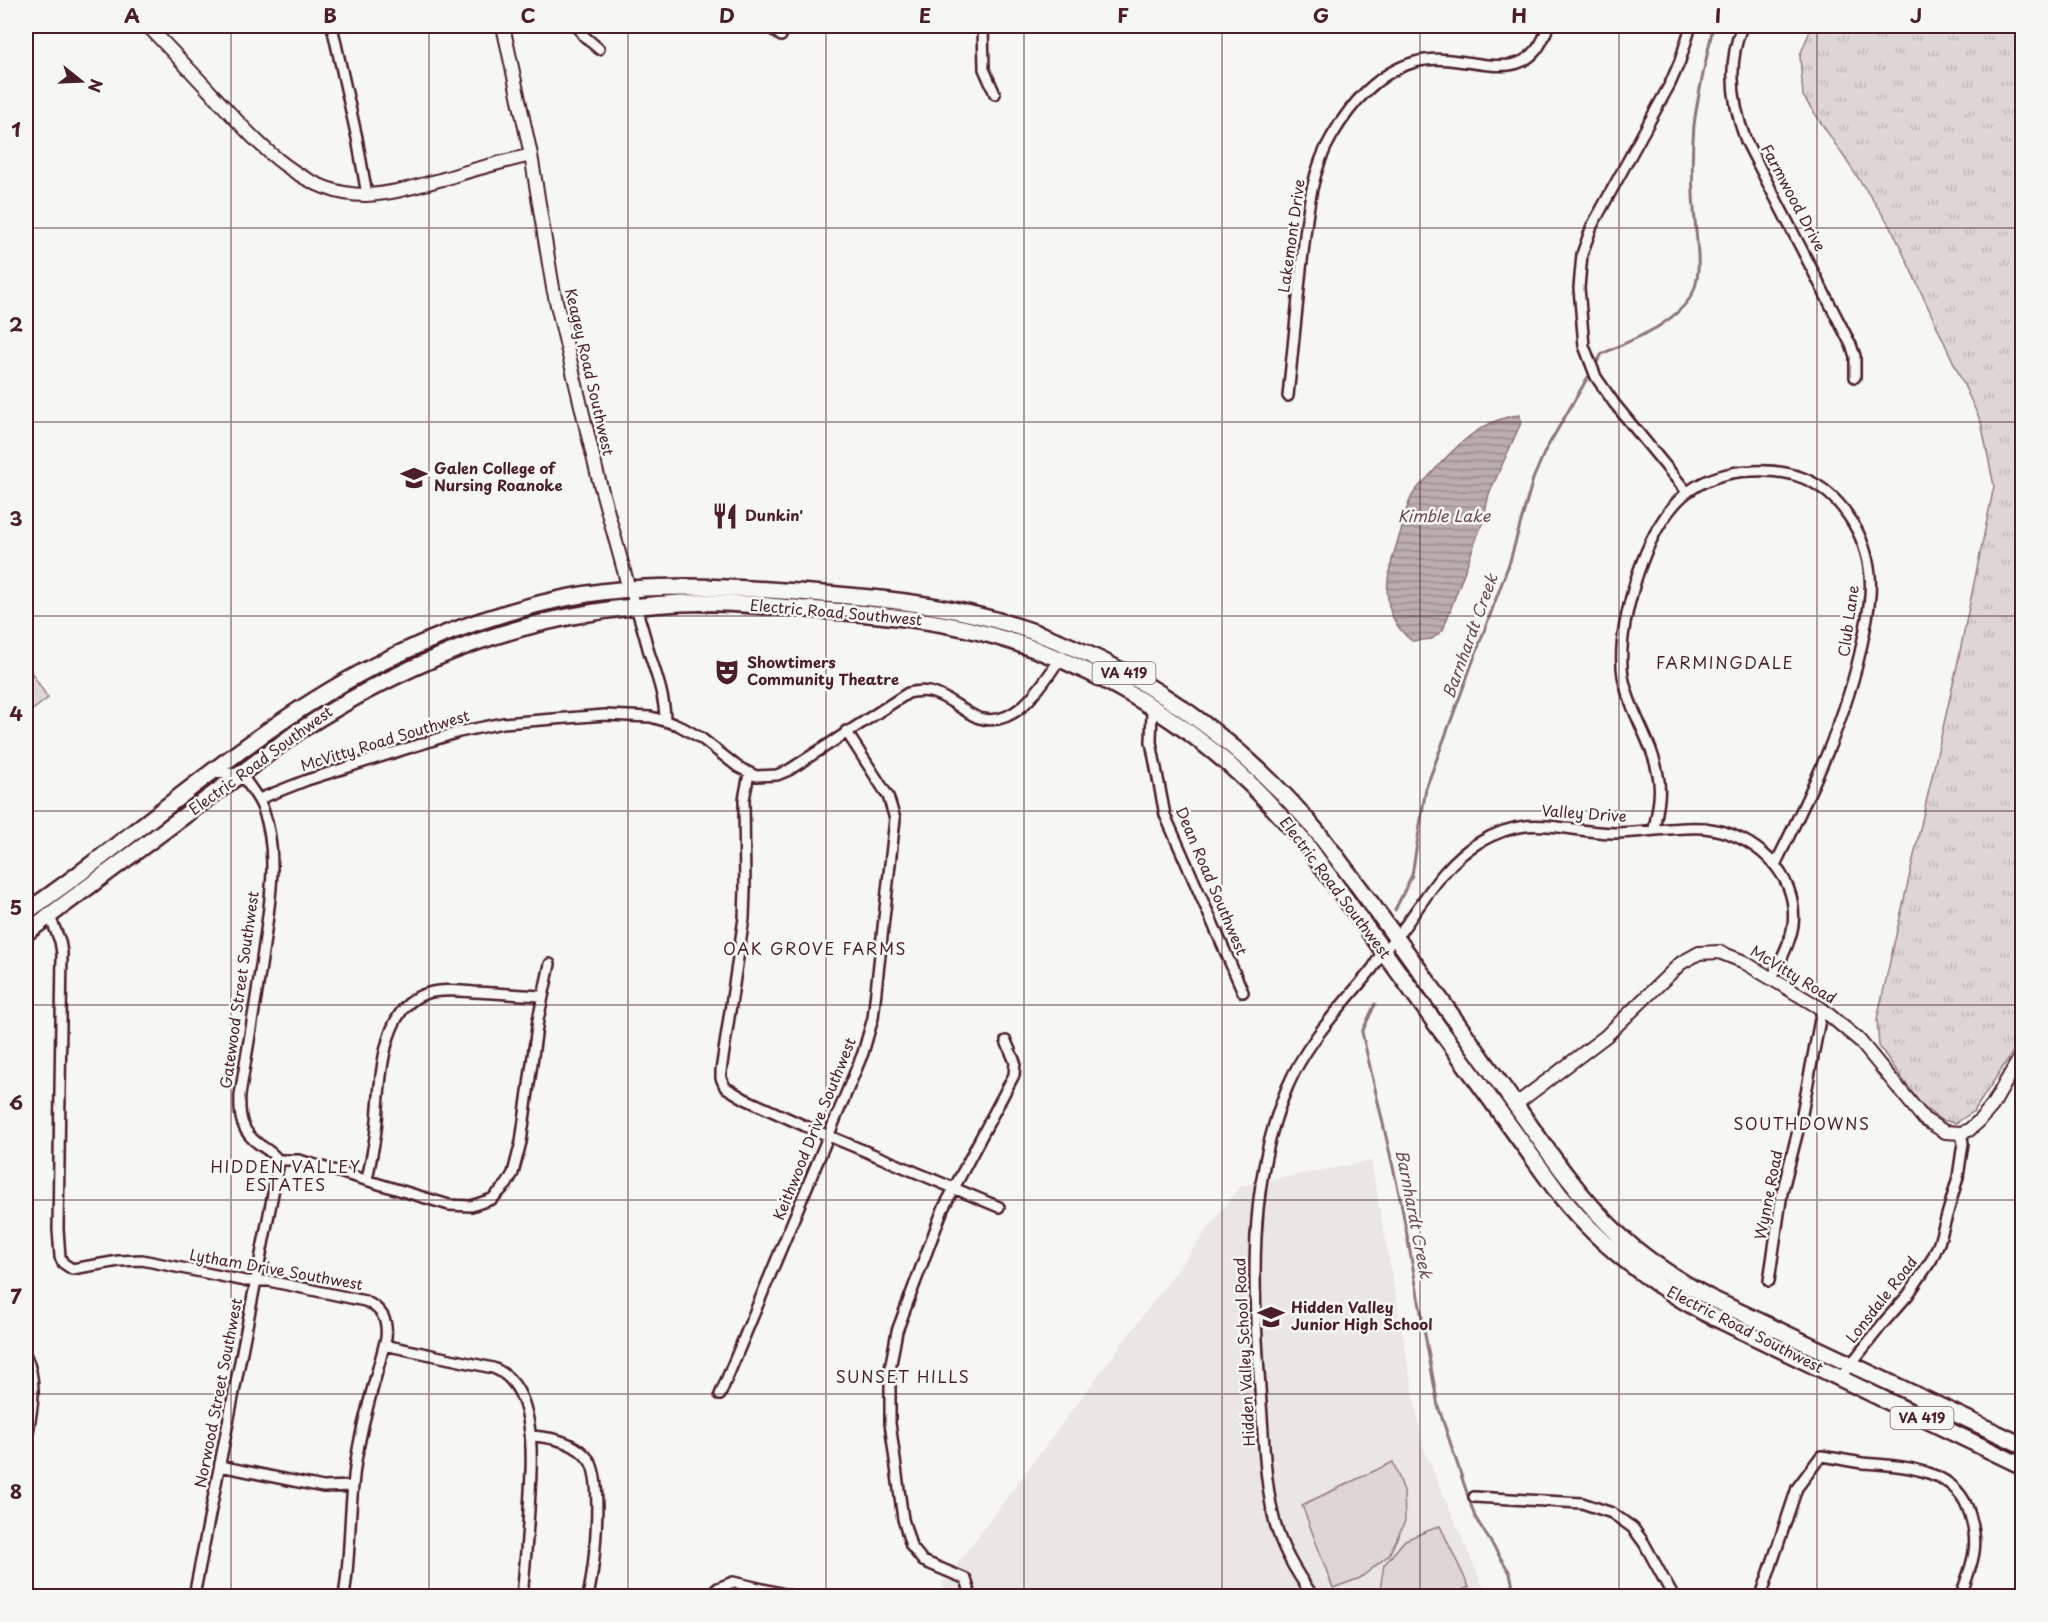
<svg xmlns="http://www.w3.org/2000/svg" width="2048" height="1622" viewBox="0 0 2048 1622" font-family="'Playpen Sans',sans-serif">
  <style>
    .built { fill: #e9e6e3 }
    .grass { fill: url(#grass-tufts); stroke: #947a80; stroke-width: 1.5 }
    .pitch { fill: #ddd6d5; stroke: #947a80; stroke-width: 1.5 }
    .water { fill: url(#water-rules); stroke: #8e747a; stroke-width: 1.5 }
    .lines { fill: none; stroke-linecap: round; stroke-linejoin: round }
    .stream { stroke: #8e747a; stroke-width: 3 }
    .minor-casing { stroke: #4a1f2b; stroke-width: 14 }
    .tertiary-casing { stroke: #4a1f2b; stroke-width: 16 }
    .primary-casing { stroke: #4a1f2b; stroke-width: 20 }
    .minor { stroke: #f6f6f2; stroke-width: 9 }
    .tertiary { stroke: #f6f6f2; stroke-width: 12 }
    .primary { stroke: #f6f6f2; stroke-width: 15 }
    .grid { fill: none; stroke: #4a1f2b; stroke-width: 1.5; stroke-opacity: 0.55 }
    .labels { text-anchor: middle; stroke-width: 5; stroke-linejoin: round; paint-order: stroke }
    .shield { fill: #f6f6f2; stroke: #7e6067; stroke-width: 1.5 }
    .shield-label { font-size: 14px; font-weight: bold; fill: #4a1f2b }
    .street-label { font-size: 15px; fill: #4a1f2b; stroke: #f6f6f2 }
    .poi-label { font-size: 15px; font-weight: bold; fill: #4a1f2b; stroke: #f6f6f2; text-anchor: start }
    .water-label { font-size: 16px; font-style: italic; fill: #6c4a52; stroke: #f6f6f2 }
    .neighbourhood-label { font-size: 16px; letter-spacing: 1.5px; fill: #4a1f2b; stroke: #f6f6f2 }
    .neatline { fill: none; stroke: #4a1f2b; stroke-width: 2 }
    .grid-label { font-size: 20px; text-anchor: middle; font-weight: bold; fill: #4a1f2b }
  </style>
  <defs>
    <pattern id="grass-tufts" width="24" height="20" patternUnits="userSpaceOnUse" patternTransform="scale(1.5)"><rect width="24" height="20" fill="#ddd6d5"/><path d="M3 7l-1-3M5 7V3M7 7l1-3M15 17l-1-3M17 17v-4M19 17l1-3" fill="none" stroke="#bfb7b7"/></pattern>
    <pattern id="water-rules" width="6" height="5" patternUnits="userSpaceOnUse" patternTransform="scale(1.5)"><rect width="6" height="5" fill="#bbadae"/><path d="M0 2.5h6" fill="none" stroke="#9a8c8e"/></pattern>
  </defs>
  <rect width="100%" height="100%" fill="#f6f6f2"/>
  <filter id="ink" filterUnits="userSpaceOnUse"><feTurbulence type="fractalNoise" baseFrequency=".0167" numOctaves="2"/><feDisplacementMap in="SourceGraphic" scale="12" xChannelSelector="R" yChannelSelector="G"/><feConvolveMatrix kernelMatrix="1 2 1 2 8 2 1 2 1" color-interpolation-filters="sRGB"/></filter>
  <g filter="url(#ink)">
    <path class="built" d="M1371,1161l52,286 64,149h-545l1,-13 297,-397z"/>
    <path class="grass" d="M1812,26h210v1012l-48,73 -18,12 -15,-3 -20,-15 -42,-59 -2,-27 80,-353 37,-180 -13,-64 -90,-195 -88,-131 -3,-41z"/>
    <path class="pitch" d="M26,664l22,34 -22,17z
      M1393,1462l11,29 1,30 -16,34 -29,23 -27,10 -31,-83z
      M1440,1526l29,61 -19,9h-71l5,-31 21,-25z"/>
    <path class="water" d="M1520,415l1,8 -32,71 -6,27 -40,109 -11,9 -20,2c-38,-30 -24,-71 -11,-110 3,-11 5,-25 11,-35 4,-8 12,-14 18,-21 23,-26 52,-57 90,-60z"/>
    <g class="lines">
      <path class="stream" d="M1597,362l5,-8c30,-15 68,-27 88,-56 12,-19 8,-46 6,-67 -4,-36 -5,-71 -2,-106 4,-33 13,-67 19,-99
        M1395,910l17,-35 14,-87 84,-227 23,-82 12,-28 43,-74
        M1375,1004l-13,28 39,170 37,204 37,111 35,56 5,23"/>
      <g class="minor-casing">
        <path id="minor" d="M332,26l25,112 10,57
          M577,26l7,10 15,13
          M768,26l13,10
          M983,26l1,43 11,25
          M1742,26c-15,38 -10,78 4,115l105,204 4,11v21
          M1288,396c4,-43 9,-85 13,-127 6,-45 7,-93 31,-133 18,-31 46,-64 83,-74 51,-14 112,35 133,-36
          M1687,492l-73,-89 -18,-26 -12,-31 -5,-58 3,-34 10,-28 78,-142 10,-23 11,-35
          M629,589c9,21 14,41 20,63 7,22 16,45 16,68
          M1152,709l-1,33 14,73 78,177
          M213,772l28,2c8,12 17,22 22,35 16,43 7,92 1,136 -7,51 -16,100 -24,150 -1,21 1,37 20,50 6,4 13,8 18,15
          M749,774l-5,25 1,91 -1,28 -23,153v7l4,9 20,12 60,27 194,81
          M259,799l48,-19 152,-48 44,-9 102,-8 46,2 27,8 23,13 37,29 18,9 21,-1 12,-5 119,-77c20,-5 31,1 47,11 8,5 15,11 24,14 38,11 63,-34 81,-59
          M1654,829c3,-17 8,-36 4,-54 -6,-35 -29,-64 -35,-99 -5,-32 5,-70 14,-100 10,-30 25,-65 52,-85 18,-13 42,-20 64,-20 17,-1 34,1 50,7 38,15 63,57 67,97 2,21 -3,44 -7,64 -16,80 -52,153 -88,226
          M50,917l10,24 2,12 -4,276 2,28 3,6 9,6 47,-8 23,-1 103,21h24l96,20c17,8 23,18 21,37 -12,48 -29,98 -33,148 -4,37 -3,74 -9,110
          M278,1160h21l150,45 22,1 21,-7 15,-15 6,-11 8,-31 17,-122 12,-56
          M367,1180c3,-17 7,-33 9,-50 5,-41 2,-124 52,-137 15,-4 31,-2 46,-1 23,1 46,3 69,4
          M1769,1281l13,-88 19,-74 21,-110
          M384,1345l109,23c48,18 38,101 36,142 -2,29 -4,58 -7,86
          M26,1356c13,29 5,58 0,87
          M1840,1378l45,-57 23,-26 24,-36 7,-16 19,-66 5,-34 -2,-10
          M720,1395l143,-342 10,-35 22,-199 -7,-23 -42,-65
          M531,1436c20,1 45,6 58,24 15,21 5,110 -1,136
          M220,1466l103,21 30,-1
          M1474,1497l108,6 30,10 21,15 11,15 29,53
          M194,1596l84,-428v-8
          M709,1596l9,-8 15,-6 60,14
          M967,1596l2,-7 -3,-10 -43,-18 -12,-15 -8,-27 -13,-96v-54l7,-38 46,-122 71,-134 1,-13 -9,-21
          M1313,1596c-16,-22 -31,-46 -38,-73 -10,-39 -11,-80 -14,-120 -7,-105 -16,-215 26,-315 19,-46 54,-81 85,-119 4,-5 6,-11 10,-16 4,-7 12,-12 17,-19 24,-31 44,-70 79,-91 54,-32 82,-11 136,-10 30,0 60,-7 90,-5 49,5 95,45 89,97 -3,19 -13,36 -21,53
          M1761,1596l36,-108 24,-32c14,2 28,5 42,7 40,3 95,5 107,52 4,13 6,24 4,37 -2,15 -9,30 -13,44"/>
      </g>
      <g class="tertiary-casing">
        <path id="tertiary" d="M148,26c22,23 44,46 66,70 40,43 88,100 152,99 28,-1 54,-10 81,-17 27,-9 55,-16 84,-23
          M503,26l28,129 22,133 44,185 32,116
          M1515,1105l91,-69 75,-73 18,-10 20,-1 23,9 80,48 37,31 65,79 21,13 16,1 8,-3 10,-9 13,-15 30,-52"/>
      </g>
      <g class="primary-casing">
        <path id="primary" d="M26,912c123,-84 231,-190 366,-255 70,-34 162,-63 239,-68 56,-4 111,-1 167,3 55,4 110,8 165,20 139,30 265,112 355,221 13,16 25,34 38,50 50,67 97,135 146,203 36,50 70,104 115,147 28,27 60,47 93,65l312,147
          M26,933l270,-200c121,-79 240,-123 385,-130 42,-2 85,3 127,6 52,4 104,8 155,19 106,24 206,79 285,154 20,19 38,40 57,61l254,351c40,50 88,87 144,118l319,154"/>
      </g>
      <use href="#minor" class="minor"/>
      <use href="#tertiary" class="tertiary"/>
      <use href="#primary" class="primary"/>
    </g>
  </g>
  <path class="grid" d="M231,26v1570M429,26v1570M628,26v1570M826,26v1570M1024,26v1570M1222,26v1570M1420,26v1570M1619,26v1570M1817,26v1570M26,228h1996M26,422h1996M26,616h1996M26,811h1996M26,1005h1996M26,1200h1996M26,1394h1996"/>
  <defs>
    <g id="university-bare" transform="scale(2.07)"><path d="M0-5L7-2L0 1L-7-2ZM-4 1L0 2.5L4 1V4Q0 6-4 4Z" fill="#4a1f2b" stroke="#f6f6f2" stroke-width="2.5" paint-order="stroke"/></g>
    <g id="restaurant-bare" transform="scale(2.07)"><path d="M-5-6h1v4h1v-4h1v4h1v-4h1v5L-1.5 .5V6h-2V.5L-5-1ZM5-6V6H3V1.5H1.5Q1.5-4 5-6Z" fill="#4a1f2b" stroke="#f6f6f2" stroke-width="2.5" paint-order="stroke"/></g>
    <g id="theatre-bare" transform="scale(2.07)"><path d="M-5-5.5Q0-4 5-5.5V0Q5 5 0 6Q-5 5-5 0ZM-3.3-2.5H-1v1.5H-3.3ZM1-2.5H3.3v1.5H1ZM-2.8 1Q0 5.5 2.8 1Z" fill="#4a1f2b" stroke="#f6f6f2" stroke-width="2.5" paint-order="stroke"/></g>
    <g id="school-bare" transform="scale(2.07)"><path d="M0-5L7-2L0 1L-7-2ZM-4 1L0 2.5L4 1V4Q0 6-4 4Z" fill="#4a1f2b" stroke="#f6f6f2" stroke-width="2.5" paint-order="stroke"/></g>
  </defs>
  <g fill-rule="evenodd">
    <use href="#university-bare" x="414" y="478"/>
    <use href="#restaurant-bare" x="725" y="516"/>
    <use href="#theatre-bare" x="727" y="672"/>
    <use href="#school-bare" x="1271" y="1317"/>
  </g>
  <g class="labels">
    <g class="shield">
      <rect x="1092.5" y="662" width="63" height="22" rx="4.5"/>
      <rect x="1890.5" y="1407" width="63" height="22" rx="4.5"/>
    </g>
    <g class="shield-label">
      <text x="1124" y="678">VA 419</text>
      <text x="1922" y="1423">VA 419</text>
    </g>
    <g class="street-label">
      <text transform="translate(1793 198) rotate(62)" y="5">Farmwood Drive</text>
      <text transform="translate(1292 236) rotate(-82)" y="5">Lakemont Drive</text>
      <text transform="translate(589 372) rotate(77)" y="5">Keagey Road Southwest</text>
      <text transform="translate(836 613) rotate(5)" y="5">Electric Road Southwest</text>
      <text transform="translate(1849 621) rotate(-82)" y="5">Club Lane</text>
      <text transform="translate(385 741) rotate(-17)" y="5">McVitty Road Southwest</text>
      <text transform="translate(261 761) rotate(-36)" y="5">Electric Road Southwest</text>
      <text transform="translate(1584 814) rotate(4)" y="5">Valley Drive</text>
      <text transform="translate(1211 881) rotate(67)" y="5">Dean Road Southwest</text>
      <text transform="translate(1335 888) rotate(53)" y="5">Electric Road Southwest</text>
      <text transform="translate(1793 975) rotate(31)" y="5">McVitty Road</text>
      <text transform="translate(240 990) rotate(-82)" y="5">Gatewood Street Southwest</text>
      <text transform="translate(815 1129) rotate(-68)" y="5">Keithwood Drive Southwest</text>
      <text transform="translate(1769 1195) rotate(-79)" y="5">Wynne Road</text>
      <text transform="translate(276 1270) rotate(10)" y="5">Lytham Drive Southwest</text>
      <text transform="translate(1882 1300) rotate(-52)" y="5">Lonsdale Road</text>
      <text transform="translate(1745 1330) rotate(27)" y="5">Electric Road Southwest</text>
      <text transform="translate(1245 1352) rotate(-93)" y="5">Hidden Valley School Road</text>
      <text transform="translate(219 1393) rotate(-79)" y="5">Norwood Street Southwest</text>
    </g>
    <g class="poi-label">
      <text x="434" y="474">Galen College of<tspan x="434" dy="17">Nursing Roanoke</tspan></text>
      <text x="745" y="521">Dunkin'</text>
      <text x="747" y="668">Showtimers<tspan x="747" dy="17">Community Theatre</tspan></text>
      <text x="1291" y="1313">Hidden Valley<tspan x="1291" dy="17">Junior High School</tspan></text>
    </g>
    <g class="water-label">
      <text x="1444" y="522">Kimble Lake</text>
      <text transform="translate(1470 636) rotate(-70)" y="6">Barnhardt Creek</text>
      <text transform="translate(1414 1214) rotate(79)" y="6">Barnhardt Creek</text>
    </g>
    <g class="neighbourhood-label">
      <text x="1725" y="669">FARMINGDALE</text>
      <text x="815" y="955">OAK GROVE FARMS</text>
      <text x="1802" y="1130">SOUTHDOWNS</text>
      <text x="286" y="1173">HIDDEN VALLEY<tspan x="286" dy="18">ESTATES</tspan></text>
      <text x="903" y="1383">SUNSET HILLS</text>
    </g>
  </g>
  <rect width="2048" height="1622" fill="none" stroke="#f6f6f2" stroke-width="66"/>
  <g transform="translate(81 81) rotate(108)" stroke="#f6f6f2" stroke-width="4.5" paint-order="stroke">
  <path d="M0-4.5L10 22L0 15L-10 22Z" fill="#4a1f2b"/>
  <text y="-9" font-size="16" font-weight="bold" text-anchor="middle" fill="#4a1f2b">N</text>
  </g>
  <rect x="33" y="33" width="1982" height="1556" class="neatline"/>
  <g class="grid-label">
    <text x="132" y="23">A</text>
    <text x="330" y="23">B</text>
    <text x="528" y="23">C</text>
    <text x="727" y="23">D</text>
    <text x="925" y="23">E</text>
    <text x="1123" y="23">F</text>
    <text x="1321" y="23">G</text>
    <text x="1519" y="23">H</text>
    <text x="1718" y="23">I</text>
    <text x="1916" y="23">J</text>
    <text x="16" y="137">1</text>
    <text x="16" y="332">2</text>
    <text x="16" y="526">3</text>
    <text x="16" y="721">4</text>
    <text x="16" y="915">5</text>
    <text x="16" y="1110">6</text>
    <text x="16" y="1304">7</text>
    <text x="16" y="1499">8</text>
  </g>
</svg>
